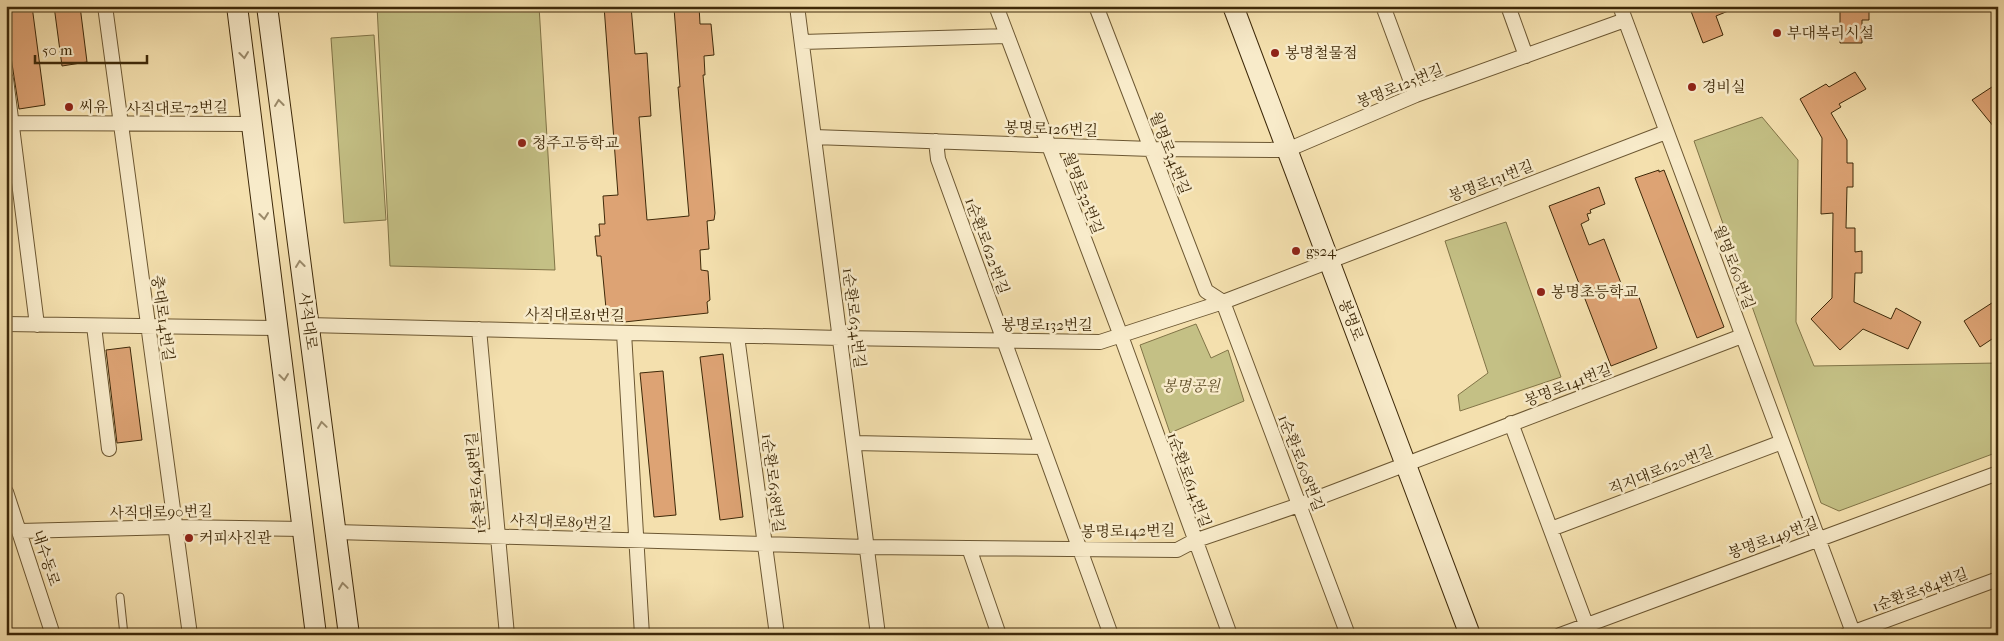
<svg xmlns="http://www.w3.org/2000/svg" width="2004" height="641" viewBox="0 0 2004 641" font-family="'IM FELL French Canon','Noto Serif KR',serif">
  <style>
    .green { fill: #c4c085; stroke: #817447 }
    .building { fill: #dda374; stroke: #3e2909 }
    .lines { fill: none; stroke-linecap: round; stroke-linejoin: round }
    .lane-casing { stroke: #6c5732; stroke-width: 9 }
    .street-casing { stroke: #6c5732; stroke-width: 16 }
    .secondary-casing { stroke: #3e2909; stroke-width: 22 }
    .lane { stroke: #f8ebca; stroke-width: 7 }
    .street { stroke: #f8ebca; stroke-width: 14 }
    .secondary { stroke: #f8ebca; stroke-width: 20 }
    .oneway { stroke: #9b8a6a }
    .poi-dot { fill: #8f2418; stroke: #f8ebca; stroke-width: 2 }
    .labels { text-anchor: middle; stroke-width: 5; stroke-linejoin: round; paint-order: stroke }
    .poi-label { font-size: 15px; fill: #3e2909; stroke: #f8ebca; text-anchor: start }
    .street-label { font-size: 15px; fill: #3e2909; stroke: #f8ebca }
    .park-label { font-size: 15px; font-style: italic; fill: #604f28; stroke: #f8ebca }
  </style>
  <rect width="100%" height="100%" fill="#f4e0ae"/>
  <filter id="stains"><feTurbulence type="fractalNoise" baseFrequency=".004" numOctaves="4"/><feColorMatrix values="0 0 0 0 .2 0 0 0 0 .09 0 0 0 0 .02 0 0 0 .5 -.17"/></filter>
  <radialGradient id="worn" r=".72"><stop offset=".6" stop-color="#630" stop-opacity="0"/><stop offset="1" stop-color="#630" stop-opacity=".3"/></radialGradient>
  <path class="green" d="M377,6h162l16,264 -165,-4z
    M374,35l12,185 -42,3 -13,-185z
    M1762,117l36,43 -2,162 18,44 184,-3v89l-159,59 -18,-8 -127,-362z
    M1506,222l55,155 -101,34 -2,-16 30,-22 -43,-132z
    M1196,324l15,34 17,-8 16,51 -74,32 -30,-88z"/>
  <path class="building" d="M6,6h26l13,99 -26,4 -13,-84z
    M54,6h26l7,56 -25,4z
    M604,6h27l4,48 12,-1 4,63 -12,1 8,103 42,-4 -11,-129h2l-6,-79 25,-2 1,18h11l3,31 -10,1 1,19h-2l12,138 -1,7 -7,1 2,28 -9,1 1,20 7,1 2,29 -3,2 1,11 -93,10 -1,-5 -7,1 -6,-63h-4l-2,-20h5l-1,-12h6l-2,-28 15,-1z
    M1689,6h49v1l-22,9 7,19 -20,8z
    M1840,6h29v14h-7v23h-22z
    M1855,72l11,17 -27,15 2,3 -10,6 16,27v23h6v24h-6l-1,41h9v24l7,-1v22h-7l-1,29 37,17 5,-11 25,14 -13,27 -45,-20 -23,21 -29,-31 21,-21 1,-85 -12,1 1,-76 -22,-39 26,-15 3,3z
    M1998,83v49l-26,-32z
    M1659,170v2l5,-2 60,157 -27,11 -62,-160z
    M1599,187l6,17 -15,6 1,3 -4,1 2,6 -8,4 8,21 15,-6 20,52 11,-5 22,62 -46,18 -62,-160z
    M1998,299v36l-18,12 -16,-26z
    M130,347l12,93 -25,3 -11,-93z
    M723,354l20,163 -23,3 -20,-163z
    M663,371l13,144 -22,2 -14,-144z"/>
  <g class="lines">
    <g class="lane-casing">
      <path id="lane" d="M120,597l4,38"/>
    </g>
    <g class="street-casing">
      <path id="street" d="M105,6l85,629
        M797,6l81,629
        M996,6l125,330 109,299
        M1096,6l110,285 17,11 125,333
        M1383,6l33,89
        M1508,6l18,50
        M1620,6l234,629
        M802,42l205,-6
        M6,79l31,246
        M6,123l246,1
        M814,137l337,12 136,1 129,-55 209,-75
        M936,141l2,18 173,476
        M6,324l272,4
        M308,325l532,13 260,4 123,-40 443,-170
        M94,326l15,123
        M479,329l28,306
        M624,333l18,302
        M737,336l40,299
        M1511,423l79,212
        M854,443l188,4
        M6,492l47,143
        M1551,529l231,-87
        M20,531l155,-4 128,2
        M336,532l531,15 310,3 17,-9 105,-36 443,-169
        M969,548l30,87
        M1560,635l438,-162
        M1846,635l152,-56"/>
    </g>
    <g class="secondary-casing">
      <path id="secondary" d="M237,6l79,629
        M267,6l82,629
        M1233,6l237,629"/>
    </g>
    <use href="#lane" class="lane"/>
    <use href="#street" class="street"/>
    <use href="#secondary" class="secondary"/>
  </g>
  <defs><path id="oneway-chevron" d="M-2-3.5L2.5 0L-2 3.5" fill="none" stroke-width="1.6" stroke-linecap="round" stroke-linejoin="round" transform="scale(1.25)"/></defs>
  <g class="oneway">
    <use href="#oneway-chevron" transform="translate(244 55) rotate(83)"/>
    <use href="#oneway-chevron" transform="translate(279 103) rotate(-97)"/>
    <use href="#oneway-chevron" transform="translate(264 216) rotate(83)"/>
    <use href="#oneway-chevron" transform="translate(300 264) rotate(-97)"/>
    <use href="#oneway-chevron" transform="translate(284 377) rotate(83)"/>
    <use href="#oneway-chevron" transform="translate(322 425) rotate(-98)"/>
    <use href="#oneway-chevron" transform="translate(343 586) rotate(-98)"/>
  </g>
  <g class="poi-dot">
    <circle cx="1777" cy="33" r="5"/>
    <circle cx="1275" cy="53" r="5"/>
    <circle cx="1692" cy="87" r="5"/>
    <circle cx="69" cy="107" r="5"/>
    <circle cx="522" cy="143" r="5"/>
    <circle cx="1296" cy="251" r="5"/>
    <circle cx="1541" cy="292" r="5"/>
    <circle cx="189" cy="538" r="5"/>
  </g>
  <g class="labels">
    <g class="poi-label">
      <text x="1787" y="38">부대복리시설</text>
      <text x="1285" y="58">봉명철물점</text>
      <text x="1702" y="92">경비실</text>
      <text x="79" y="112">씨유</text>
      <text x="532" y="148">청주고등학교</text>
      <text x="1306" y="256">gs24</text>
      <text x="1551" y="297">봉명초등학교</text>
      <text x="199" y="543">커피사진관</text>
    </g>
    <g class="street-label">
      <text transform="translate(1400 86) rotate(-22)" y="5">봉명로125번길</text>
      <text transform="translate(177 108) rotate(-1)" y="5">사직대로72번길</text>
      <text transform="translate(1051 129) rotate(2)" y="5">봉명로126번길</text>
      <text transform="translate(1170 153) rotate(69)" y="5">월명로34번길</text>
      <text transform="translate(1491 181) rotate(-21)" y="5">봉명로131번길</text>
      <text transform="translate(1083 193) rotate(69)" y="5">월명로32번길</text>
      <text transform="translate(987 246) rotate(70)" y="5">1순환로622번길</text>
      <text transform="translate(1734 267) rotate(69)" y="5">월명로60번길</text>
      <text transform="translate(575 315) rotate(1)" y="5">사직대로81번길</text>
      <text transform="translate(163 318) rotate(82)" y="5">충대로14번길</text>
      <text transform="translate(854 318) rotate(83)" y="5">1순환로634번길</text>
      <text transform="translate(1351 320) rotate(69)" y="5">봉명로</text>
      <text transform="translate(308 321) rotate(82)" y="5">사직대로</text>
      <text x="1047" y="330">봉명로132번길</text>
      <text transform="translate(1568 385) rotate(-21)" y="5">봉명로141번길</text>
      <text transform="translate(1301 463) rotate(69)" y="5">1순환로608번길</text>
      <text transform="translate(1661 470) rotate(-21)" y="5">직지대로620번길</text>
      <text transform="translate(1189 480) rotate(70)" y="5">1순환로614번길</text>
      <text transform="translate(476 483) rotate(-95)" y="5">1순환로648번길</text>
      <text transform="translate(773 483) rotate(83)" y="5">1순환로638번길</text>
      <text transform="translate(161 512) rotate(-1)" y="5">사직대로90번길</text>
      <text transform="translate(561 522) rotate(2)" y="5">사직대로89번길</text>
      <text transform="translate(1128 531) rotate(-1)" y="5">봉명로142번길</text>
      <text transform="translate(1773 538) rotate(-20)" y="5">봉명로149번길</text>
      <text transform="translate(46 558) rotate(72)" y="5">내수동로</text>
      <text transform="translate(1920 590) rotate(-20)" y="5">1순환로584번길</text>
    </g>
    <g class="park-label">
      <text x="1191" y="391">봉명공원</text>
    </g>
  </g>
  <rect width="2004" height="641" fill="none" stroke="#f4e0ae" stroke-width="25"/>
  <rect x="8" y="8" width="1989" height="626" fill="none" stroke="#3e2909" stroke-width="2.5"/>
  <rect x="12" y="12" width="1979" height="616" fill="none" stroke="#3e2909"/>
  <path d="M35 55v8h112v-8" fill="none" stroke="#3e2909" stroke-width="2.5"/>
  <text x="42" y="55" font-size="15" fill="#3e2909" stroke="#f8ebca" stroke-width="4" paint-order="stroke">50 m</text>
  <rect width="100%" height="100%" filter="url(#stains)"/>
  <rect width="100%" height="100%" fill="url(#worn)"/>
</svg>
